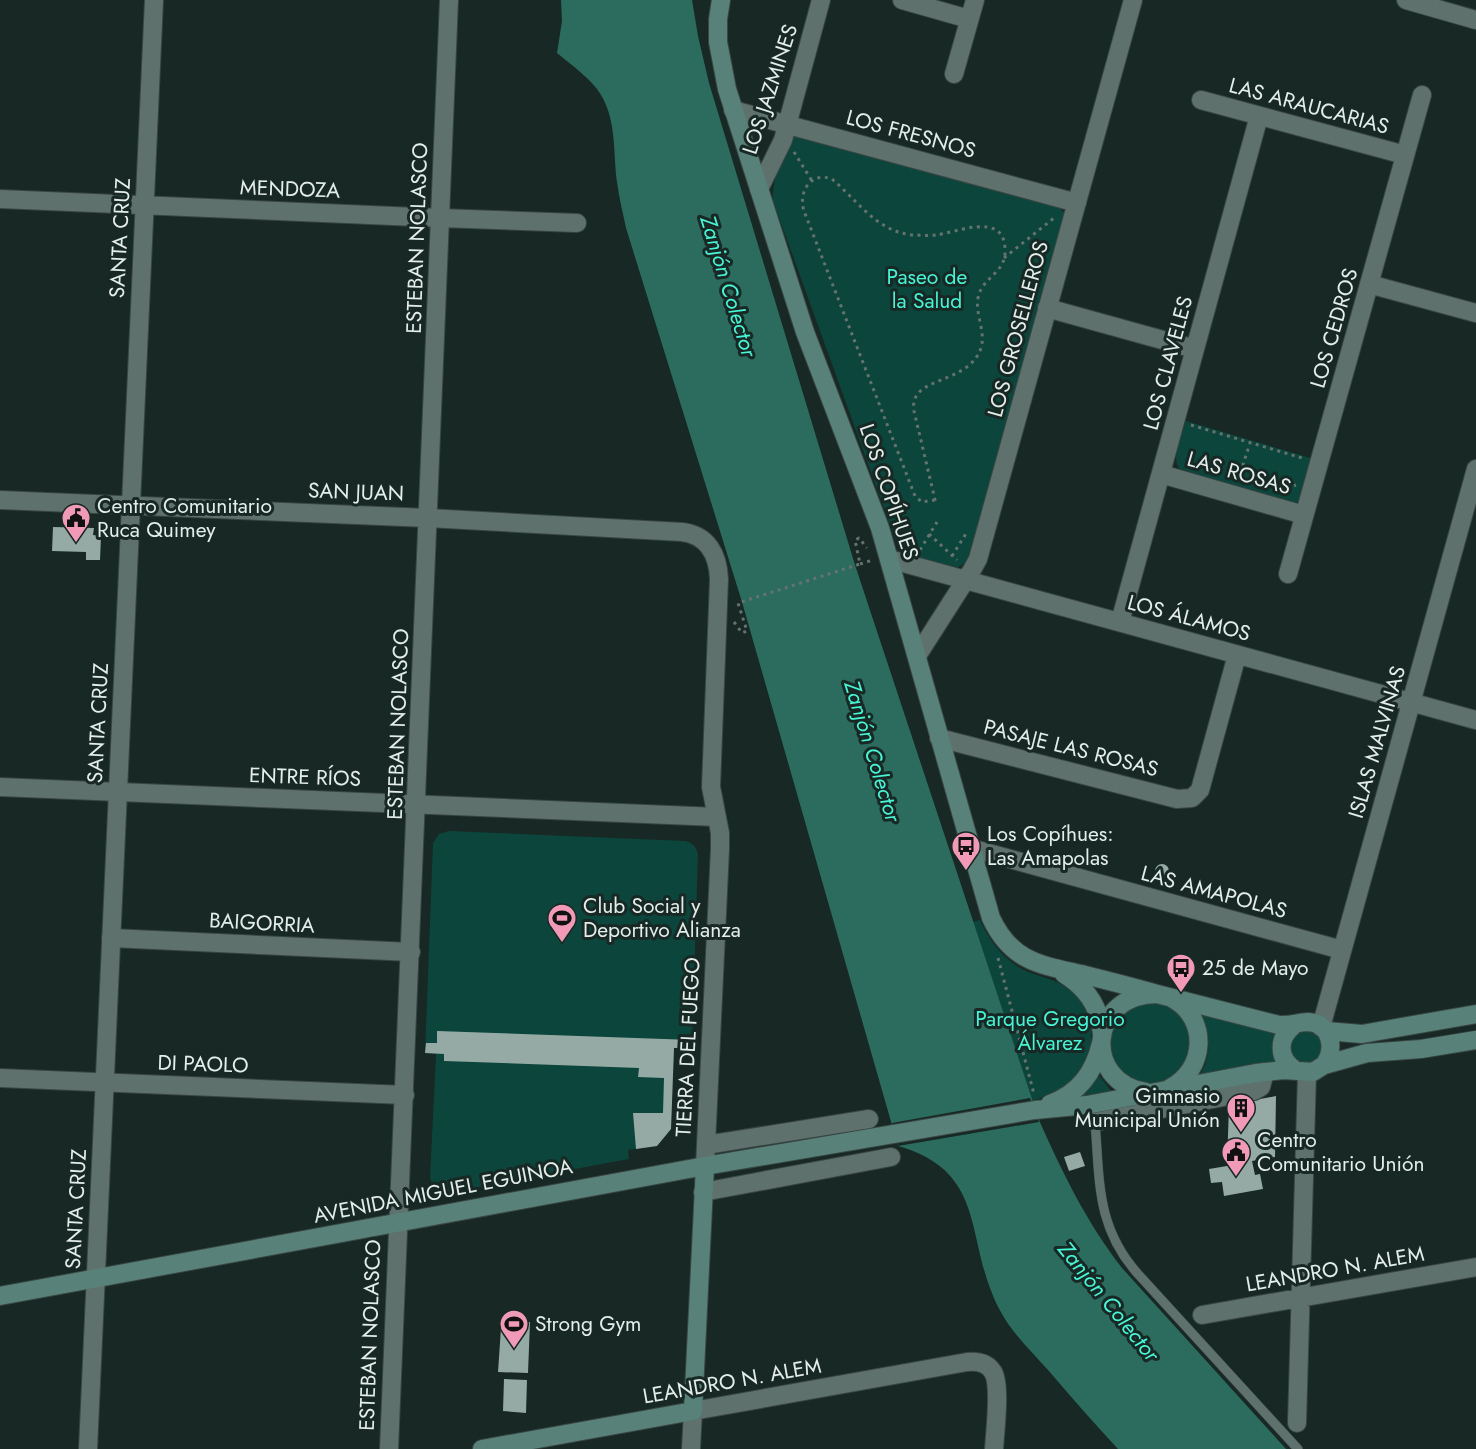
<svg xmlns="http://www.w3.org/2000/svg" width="1476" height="1449" viewBox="0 0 1476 1449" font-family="Jost,sans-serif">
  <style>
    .green { fill: #0c453b }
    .water { fill: #2c6c5f }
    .pier { fill: #182824 }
    .building { fill: #96aaa5 }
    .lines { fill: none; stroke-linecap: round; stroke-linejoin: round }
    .service-casing { stroke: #394643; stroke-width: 10 }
    .minor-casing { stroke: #394643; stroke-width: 20 }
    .tertiary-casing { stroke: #394643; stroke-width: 20 }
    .secondary-casing { stroke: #394643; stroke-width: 20 }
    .path { stroke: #65736f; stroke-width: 3; stroke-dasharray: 3 4.5; stroke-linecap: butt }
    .service { stroke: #5f716d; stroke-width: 9 }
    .minor { stroke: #5f716d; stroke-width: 18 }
    .tertiary { stroke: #5f716d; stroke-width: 18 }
    .secondary { stroke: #588279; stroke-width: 18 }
    .labels { text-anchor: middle; stroke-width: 6; stroke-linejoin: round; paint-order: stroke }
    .street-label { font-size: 21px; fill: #e3edea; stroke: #182824 }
    .park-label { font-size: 21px; fill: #46f3d5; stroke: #182824 }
    .poi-label { font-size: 21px; fill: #e3edea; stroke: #182824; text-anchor: start }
    .water-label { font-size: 22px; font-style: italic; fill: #48f5d6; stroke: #182824 }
  </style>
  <rect width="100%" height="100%" fill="#182824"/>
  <path class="green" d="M795,136l265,72 5,6 -89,332c-6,10 -10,20 -22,22l-49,-13 -8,-11 -124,-343c-2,-15 10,-57 22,-65z
    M1186,421l128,38 -14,42 -6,2 -114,-33c-10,-13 2,-35 6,-49z
    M449,831l236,10c8,2 11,5 13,13l-6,194h-18l-3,81 -14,17 -29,4 1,9 -193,36 -6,-17 6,-124 -11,-1 8,-210 6,-9z
    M980,920c8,18 20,35 37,46 13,9 28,10 42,17 29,14 41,51 26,79 -12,22 -30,33 -54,39l-59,-179z
    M1154,1001l17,5 13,12 7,17 -3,26 -18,19 -17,5 -18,-2 -23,-22 -4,-23 16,-28z
    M1199,1013l77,20 1,29 -77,13c12,-21 11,-42 -1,-62z
    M1289 1047a17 17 0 1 1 34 0a17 17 0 1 1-34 0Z
    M1098,1074l13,17 -29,5v-2z"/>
  <path class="water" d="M561,0h131l6,36 11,47 146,482 184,555c23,52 48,103 83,148l164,181h-168c-24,-26 -47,-52 -70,-79 -16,-18 -34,-35 -46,-56 -40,-70 -10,-141 -104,-168l-156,-544 -116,-374c-3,-15 -7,-30 -9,-46 -4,-29 0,-60 -16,-87 -10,-17 -30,-30 -44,-42l5,-32z"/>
  <path class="pier" d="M1030,1098l9,24 -141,24 -6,-23z"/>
  <path class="building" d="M53,527l41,1 -1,7 8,1 -1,24h-14v-8l-34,-1z
    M1155 871a7 7 0 1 1 14 0a7 7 0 1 1-14 0Z
    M437,1031l255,9v8h-18l-3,81 -14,17 -21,3 -3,-36h30l1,-35 -26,-1 1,-9 -195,-7v-7l-19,-1 1,-10h11z
    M1276,1096l-1,61 -23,4 3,14 5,-1 3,15 -39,7 -2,-14 -11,1 -2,-14 18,-3 2,-61z
    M1080,1152l5,14 -16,5 -5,-14z
    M530,1322l-2,51 -30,-1 3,-44z
    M504,1379l23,1 -1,33 -23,-2z"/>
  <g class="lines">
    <g class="service-casing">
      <path id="service" d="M1095,1122c5,60 1,105 43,152l160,175"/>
    </g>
    <g class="minor-casing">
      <path id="minor" d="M902,0l67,19
        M1406,0l70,20
        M954,74l21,-74
        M1201,100l204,55
        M733,110l344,93
        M759,189l24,-49 38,-140
        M440,218l137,5
        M1369,284l107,29
        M1047,308l148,41
        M1161,474l143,41
        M428,518l254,14c26,3 36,23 37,47l-8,208 9,46v16l-15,317
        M889,559l587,161
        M1288,574l134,-479
        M1120,622l139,-506
        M917,656l55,-86 6,-11 155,-559
        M939,738l238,61 15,-1 8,-8 37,-135
        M0,787l717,30
        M970,848l372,102
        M111,938l300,14
        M1321,1027l155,-558
        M0,1078l405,17
        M1095,1122l159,-31 7,-4 4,-15
        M706,1145l163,-26
        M703,1192l188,-35
        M1202,1315l274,-48
        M693,1411l274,-49c10,-1 20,0 26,10 8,13 2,60 1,77
        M1297,1423l10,-350"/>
    </g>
    <g class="tertiary-casing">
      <path id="tertiary" d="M0,199l440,19
        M0,500l428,18
        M88,1449l66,-1449
        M389,1449l60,-1449
        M691,1449l2,-38"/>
    </g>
    <g class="secondary-casing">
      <path id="secondary" d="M721,0l-3,19v23l9,47 78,243 75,196 111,390c21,45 51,47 94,57 24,6 48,12 72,19
        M1064,974c23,14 36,33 38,60
        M1293,1026c-16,13 -15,33 2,44
        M1326,1031l36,3 114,-20
        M1170,1088c36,-18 39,-69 3,-89
        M1146,1092c-64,-10 -58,-98 11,-98l122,31c13,1 19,-3 29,-3 23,1 28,27 16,43
        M1050,1104c29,-11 44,-31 51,-61
        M0,1296l705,-130 330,-56 52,-5 169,-32 28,-3 29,2 11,-7 43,-12 54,-4 55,-9
        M482,1449l211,-38 12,-245"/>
    </g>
    <path class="path" d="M794,152l18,29
      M1004,258l50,-40
      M1191,425l111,33
      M1238,480l12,-37
      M1280,491l16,-6
      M935,500l-13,2 -7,-6 -111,-285c-6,-18 6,-40 28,-32 25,21 45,53 81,56 7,0 15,1 23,0 19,-2 67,-24 69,13 2,26 -23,28 -27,50 -3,16 8,34 3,50 -13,38 -73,27 -67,63l22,93
      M929,534l28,26
      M920,550l17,-28
      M952,556l15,-24
      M860,564l13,-4
      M734,622l8,11 5,-2 -9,-28 122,-39 -5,-24 4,-2 8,10
      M998,958l36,136"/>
    <use href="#service" class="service"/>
    <use href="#minor" class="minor"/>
    <use href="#tertiary" class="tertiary"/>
    <use href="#secondary" class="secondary"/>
  </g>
  <defs>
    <g id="civic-pin" transform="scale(1.5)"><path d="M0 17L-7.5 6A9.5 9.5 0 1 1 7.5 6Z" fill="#f09ab7" stroke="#182824"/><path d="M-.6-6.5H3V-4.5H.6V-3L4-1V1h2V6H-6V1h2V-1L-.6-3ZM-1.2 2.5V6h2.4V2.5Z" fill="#111"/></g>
    <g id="bus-pin" transform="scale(1.5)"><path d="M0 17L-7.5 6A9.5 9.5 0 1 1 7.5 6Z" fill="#f09ab7" stroke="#182824"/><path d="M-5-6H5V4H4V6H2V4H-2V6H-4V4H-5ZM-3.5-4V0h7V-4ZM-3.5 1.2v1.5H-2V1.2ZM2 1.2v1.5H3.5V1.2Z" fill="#111"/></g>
    <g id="stadium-pin" transform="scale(1.5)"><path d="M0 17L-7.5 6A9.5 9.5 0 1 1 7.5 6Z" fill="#f09ab7" stroke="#182824"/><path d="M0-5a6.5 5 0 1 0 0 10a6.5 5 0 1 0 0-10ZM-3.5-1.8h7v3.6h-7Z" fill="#111"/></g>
    <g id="building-pin" transform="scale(1.5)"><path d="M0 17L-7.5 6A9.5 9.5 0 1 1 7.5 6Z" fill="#f09ab7" stroke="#182824"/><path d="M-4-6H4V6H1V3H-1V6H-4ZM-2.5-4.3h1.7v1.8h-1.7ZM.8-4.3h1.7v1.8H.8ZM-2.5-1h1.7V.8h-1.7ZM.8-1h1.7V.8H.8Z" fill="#111"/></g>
  </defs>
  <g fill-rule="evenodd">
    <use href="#civic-pin" x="76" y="518"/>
    <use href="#bus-pin" x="966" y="846"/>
    <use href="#stadium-pin" x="562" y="918"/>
    <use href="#bus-pin" x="1181" y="968"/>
    <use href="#building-pin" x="1241" y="1108"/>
    <use href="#civic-pin" x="1236" y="1152"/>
    <use href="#stadium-pin" x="514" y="1324"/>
  </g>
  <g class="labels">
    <g class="street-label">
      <text transform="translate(770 89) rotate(-72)" y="7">LOS JAZMINES</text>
      <text transform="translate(1309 106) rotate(15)" y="7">LAS ARAUCARIAS</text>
      <text transform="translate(911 134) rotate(15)" y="7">LOS FRESNOS</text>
      <text transform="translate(290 189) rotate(2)" y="7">MENDOZA</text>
      <text transform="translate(120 238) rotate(-87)" y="7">SANTA CRUZ</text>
      <text transform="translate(417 238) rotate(-88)" y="7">ESTEBAN NOLASCO</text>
      <text transform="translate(1334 328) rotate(-74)" y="7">LOS CEDROS</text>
      <text transform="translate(1018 329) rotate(-75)" y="7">LOS GROSELLEROS</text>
      <text transform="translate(1168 363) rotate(-75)" y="7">LOS CLAVELES</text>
      <text transform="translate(1239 473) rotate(16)" y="7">LAS ROSAS</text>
      <text transform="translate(356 492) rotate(2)" y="7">SAN JUAN</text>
      <text transform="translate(889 492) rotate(71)" y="7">LOS COPÍHUES</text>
      <text transform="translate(1189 618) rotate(15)" y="7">LOS ÁLAMOS</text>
      <text transform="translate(98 723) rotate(-87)" y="7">SANTA CRUZ</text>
      <text transform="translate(398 724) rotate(-88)" y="7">ESTEBAN NOLASCO</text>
      <text transform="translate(1377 742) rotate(-74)" y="7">ISLAS MALVINAS</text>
      <text transform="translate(1071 748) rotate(14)" y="7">PASAJE LAS ROSAS</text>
      <text transform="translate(305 777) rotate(2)" y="7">ENTRE RÍOS</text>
      <text transform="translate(1214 892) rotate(15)" y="7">LAS AMAPOLAS</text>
      <text transform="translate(262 923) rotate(3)" y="7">BAIGORRIA</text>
      <text transform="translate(688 1047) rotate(-87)" y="7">TIERRA DEL FUEGO</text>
      <text transform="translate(203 1064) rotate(2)" y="7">DI PAOLO</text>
      <text transform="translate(443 1191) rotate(-11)" y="7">AVENIDA MIGUEL EGUINOA</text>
      <text transform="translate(76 1209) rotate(-87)" y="7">SANTA CRUZ</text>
      <text transform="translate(1335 1269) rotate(-10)" y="7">LEANDRO N. ALEM</text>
      <text transform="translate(370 1335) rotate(-88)" y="7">ESTEBAN NOLASCO</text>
      <text transform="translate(732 1381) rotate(-10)" y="7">LEANDRO N. ALEM</text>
    </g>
    <g class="park-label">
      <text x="927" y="284">Paseo de<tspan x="927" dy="24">la Salud</tspan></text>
      <text x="1050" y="1026">Parque Gregorio<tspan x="1050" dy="24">Álvarez</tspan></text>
    </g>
    <g class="poi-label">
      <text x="97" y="513">Centro Comunitario<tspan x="97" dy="24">Ruca Quimey</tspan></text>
      <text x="987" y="841">Los Copíhues:<tspan x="987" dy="24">Las Amapolas</tspan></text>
      <text x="583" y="913">Club Social y<tspan x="583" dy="24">Deportivo Alianza</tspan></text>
      <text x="1202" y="975">25 de Mayo</text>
      <text x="1220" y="1103" text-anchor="end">Gimnasio<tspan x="1220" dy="24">Municipal Unión</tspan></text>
      <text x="1257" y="1147">Centro<tspan x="1257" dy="24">Comunitario Unión</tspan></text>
      <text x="535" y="1331">Strong Gym</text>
    </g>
    <g class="water-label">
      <text transform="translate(729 286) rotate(73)" y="8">Zanjón Colector</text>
      <text transform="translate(873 751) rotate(73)" y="8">Zanjón Colector</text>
      <text transform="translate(1109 1301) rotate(51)" y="8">Zanjón Colector</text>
    </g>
  </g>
</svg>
